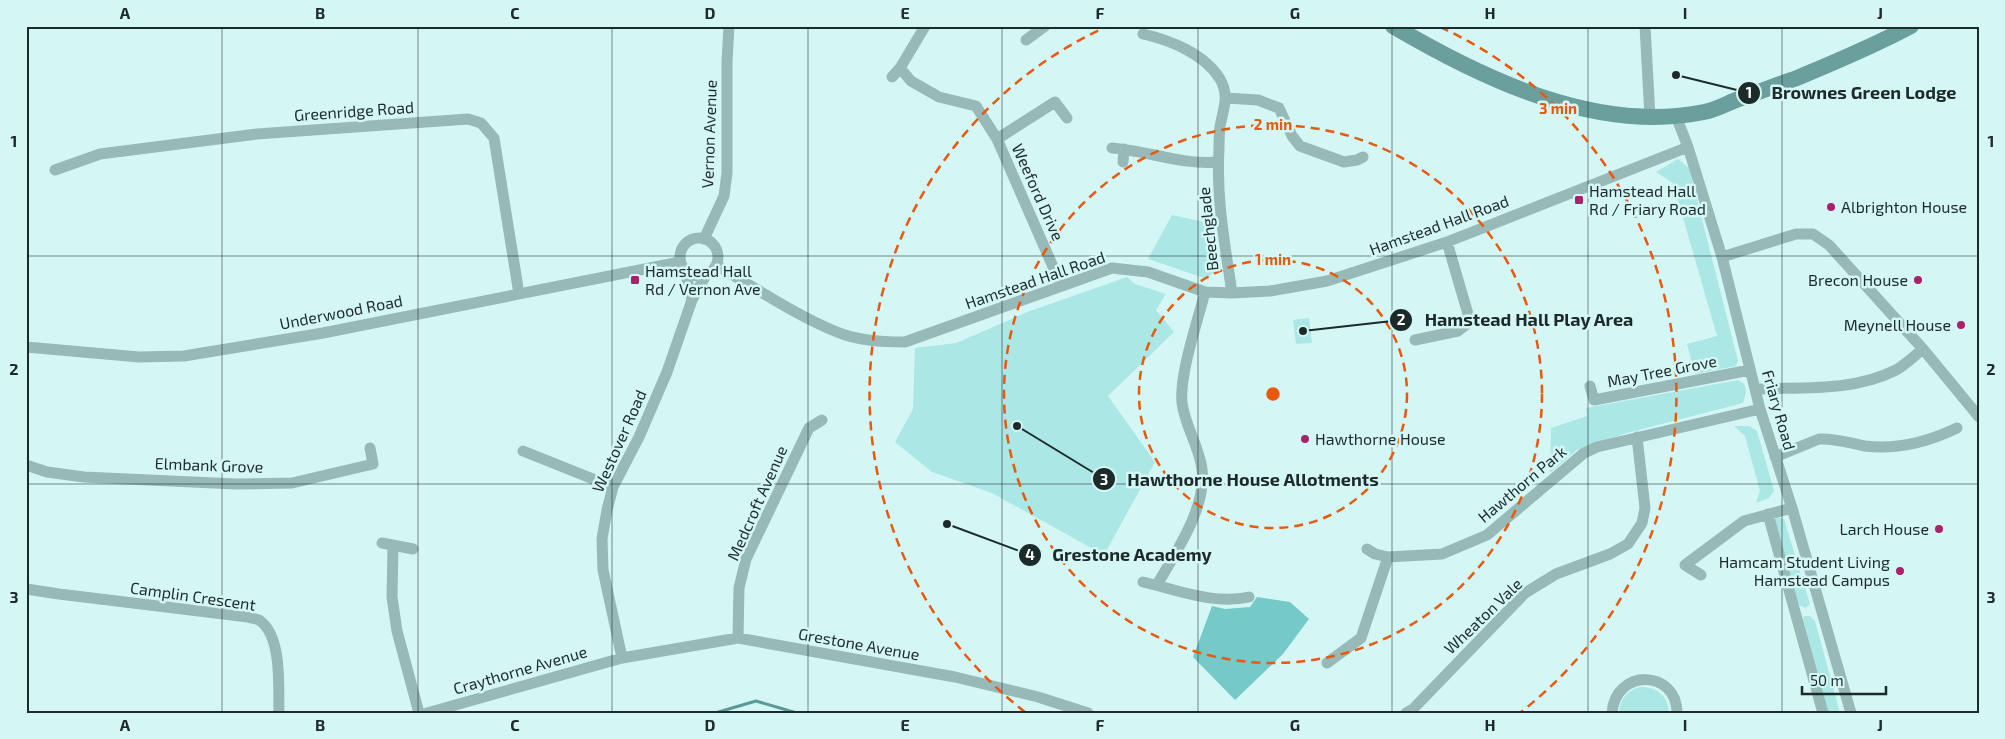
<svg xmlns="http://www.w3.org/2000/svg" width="2005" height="739" viewBox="0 0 2005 739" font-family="'Exo 2',sans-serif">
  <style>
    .green { fill: #aae7e5 }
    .forest { fill: #75c9c7 }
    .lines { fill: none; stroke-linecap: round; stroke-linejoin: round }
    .stream { stroke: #5b9998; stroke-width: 3 }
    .street { stroke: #97b9b8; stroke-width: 11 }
    .secondary { stroke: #6a9f9d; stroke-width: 16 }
    .grid { fill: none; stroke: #1d2a2a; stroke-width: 1; stroke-opacity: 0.55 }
    .ring { fill: none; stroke: #e8590c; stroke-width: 2.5; stroke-dasharray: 9 6 }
    .poi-dot { fill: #a82169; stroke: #d4f7f6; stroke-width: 2 }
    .labels { text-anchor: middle; stroke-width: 5; stroke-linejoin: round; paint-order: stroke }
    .street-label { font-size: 16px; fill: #1d2a2a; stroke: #d4f7f6 }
    .poi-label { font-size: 16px; fill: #1d2a2a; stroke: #d4f7f6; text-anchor: start }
    .centre { fill: #e8590c; stroke: #d4f7f6; stroke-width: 2.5 }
    .ring-label { font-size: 15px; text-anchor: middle; font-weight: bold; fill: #e8590c; stroke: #d4f7f6; stroke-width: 5; stroke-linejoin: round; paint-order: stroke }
    .leader { fill: none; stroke: #1d2a2a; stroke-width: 2 }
    .callout-dot { fill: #1d2a2a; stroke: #d4f7f6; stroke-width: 2 }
    .mark-label { font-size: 15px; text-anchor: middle; font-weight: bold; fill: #fff }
    .callout-label { font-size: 18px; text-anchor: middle; font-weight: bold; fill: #1d2a2a; stroke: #d4f7f6; stroke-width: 5; stroke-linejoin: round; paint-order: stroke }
    .neatline { fill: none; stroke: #1d2a2a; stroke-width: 2 }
    .grid-label { font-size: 16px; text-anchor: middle; font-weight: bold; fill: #1d2a2a }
  </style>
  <rect width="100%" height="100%" fill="#d4f7f6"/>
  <path class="green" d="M1678,159l11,9 49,193 -2,5 -41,8 -8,-30 30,-8 -44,-153 -17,-11z
    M1208,205l12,59 -13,15 -59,-20 24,-44 32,7z
    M1127,277l8,7 31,10 -10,16 18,22 -66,64 47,66 -51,93 -112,-62 -60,-21 -37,-30 18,-33 2,-61 41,-5 74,-32z
    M1309,318l3,25 -16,1 -3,-24z
    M1738,380c11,4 8,14 5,23l-116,30 -50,17 -27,23 1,-45 36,-12 -1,-8z
    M1734,426h15l8,5 17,60 -5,7 -13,5 4,-12 -15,-55z
    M1776,517l8,2 26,85 -4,4 -6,-2 -5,-8 -21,-77z
    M1804,616h6l5,5 25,92h-13l-24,-94z
    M1639,687c17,-1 29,8 30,26h-50c1,-14 8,-22 20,-26z"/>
  <path class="forest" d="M1257,597l33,5 19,17 -26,35 -48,46 -42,-43 19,-51 13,3 25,-2z"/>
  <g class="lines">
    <path class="stream" d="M715,713l41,-12 41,12"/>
    <path class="street" d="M1645,26l5,91
      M1143,34c27,6 62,20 77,45 10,17 3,30 0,48 -1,7 -1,15 -1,22 -3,49 6,96 13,144
      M1026,40l19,-14
      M900,68l11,13 28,16 37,9 21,33 64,146
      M892,77l8,-9 24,-40
      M1226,98l32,2 21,8 13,28 8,10 44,16 13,-2 6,-3
      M1676,116l12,31 34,110 38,152 32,99 59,205
      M997,139l58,-37 12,16
      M1112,148c36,3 70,17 106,14
      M1123,162l1,-13
      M55,170l45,-16 157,-20 211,-15 13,4 13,15 25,156
      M680 257a19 19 0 1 1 38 0a19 19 0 1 1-38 0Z
      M704,239l20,-43 3,-23v-111l2,-36
      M1722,257l74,-23h17l16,11 94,104 56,68
      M716,265c38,22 81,51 121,67 21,9 46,10 68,10l207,-74 36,4 57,20 27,1 38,-2 57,-10 120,-39 241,-95
      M685,271l7,29
      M1415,340l43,-9 9,-7 1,-10 -21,-72
      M26,347l113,10 45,-1 139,-23 357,-71
      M1590,386l4,14 156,-30
      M1756,389c47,-2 96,3 140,-19 9,-5 18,-14 27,-21
      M523,451l90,36
      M1775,457l44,-18c15,-1 31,4 46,7 33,4 63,-4 92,-18
      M26,465l21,7 37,5 152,7 56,-1 81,-19 -3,-16
      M1768,514l55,199
      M382,543l31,6
      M393,546l-1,51 5,34 22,82
      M1367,549l8,5 13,3 54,-3 45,-19 97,-82 13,-6 163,-38
      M1701,575l-16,-10 59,-44 48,-13
      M1143,582c34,8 72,23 106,15
      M1157,585c18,-32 50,-77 45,-116 -3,-23 -17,-43 -20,-66 -3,-28 16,-83 23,-111
      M26,589l33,5 189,23c3,1 8,2 11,3 24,16 19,68 20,93
      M738,638l1,-50 7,-29 63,-131 13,-8
      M622,658l-19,-88 -1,-31 5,-29 6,-23 26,-50 28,-65 25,-72 14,-25
      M1327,663l34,-25 27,-81
      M427,713l195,-55 116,-20 217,39 83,20 50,16
      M1406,713l7,-4 112,-116 31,-19 54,-20 18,-10 14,-21 3,-15 -8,-71
      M1612,713c3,-45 65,-44 65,0"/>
    <path class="secondary" d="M1393,26c90,53 204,108 311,86 11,-2 22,-8 32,-12 20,-7 41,-15 61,-22 38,-16 77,-32 114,-52"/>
  </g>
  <path class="grid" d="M222,26v687M418,26v687M612,26v687M808,26v687M1002,26v687M1198,26v687M1392,26v687M1588,26v687M1782,26v687M26,256h1953M26,484h1953"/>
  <g class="ring">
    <circle cx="1273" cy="394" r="134"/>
    <circle cx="1273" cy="394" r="269"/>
    <path d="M1025 712A403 403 0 0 1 1106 27M1440 27A403 403 0 0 1 1521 712"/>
  </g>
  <g class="poi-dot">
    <rect x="1574" y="195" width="10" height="10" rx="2.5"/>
    <circle cx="1831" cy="207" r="5"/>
    <rect x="630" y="275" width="10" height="10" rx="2.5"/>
    <circle cx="1918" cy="280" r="5"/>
    <circle cx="1961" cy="325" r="5"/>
    <circle cx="1305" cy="439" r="5"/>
    <circle cx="1939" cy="529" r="5"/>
    <circle cx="1900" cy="571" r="5"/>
  </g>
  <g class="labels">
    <g class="street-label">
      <text transform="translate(354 111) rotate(-4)" y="6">Greenridge Road</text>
      <text transform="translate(709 134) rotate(-88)" y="6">Vernon Avenue</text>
      <text transform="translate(1038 192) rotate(66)" y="6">Weeford Drive</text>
      <text transform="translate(1439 225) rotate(-20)" y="6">Hamstead Hall Road</text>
      <text transform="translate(1208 229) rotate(-96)" y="6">Beechglade</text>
      <text transform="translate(1035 280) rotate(-19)" y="6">Hamstead Hall Road</text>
      <text transform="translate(341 312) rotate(-11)" y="6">Underwood Road</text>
      <text transform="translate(1662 371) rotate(-11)" y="6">May Tree Grove</text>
      <text transform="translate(1779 410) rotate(74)" y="6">Friary Road</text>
      <text transform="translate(619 441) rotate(-66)" y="6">Westover Road</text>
      <text transform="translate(209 465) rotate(2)" y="6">Elmbank Grove</text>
      <text transform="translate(1522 484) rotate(-40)" y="6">Hawthorn Park</text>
      <text transform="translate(757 503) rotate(-66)" y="6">Medcroft Avenue</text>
      <text transform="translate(193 596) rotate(8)" y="6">Camplin Crescent</text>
      <text transform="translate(1483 616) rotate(-44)" y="6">Wheaton Vale</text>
      <text transform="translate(859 644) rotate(10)" y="6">Grestone Avenue</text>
      <text transform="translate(520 670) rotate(-16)" y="6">Craythorne Avenue</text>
    </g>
    <g class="poi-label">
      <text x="1589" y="197">Hamstead Hall<tspan x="1589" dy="18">Rd / Friary Road</tspan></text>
      <text x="1841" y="213">Albrighton House</text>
      <text x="645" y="277">Hamstead Hall<tspan x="645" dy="18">Rd / Vernon Ave</tspan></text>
      <text x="1908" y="286" text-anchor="end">Brecon House</text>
      <text x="1951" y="331" text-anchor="end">Meynell House</text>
      <text x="1315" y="445">Hawthorne House</text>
      <text x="1929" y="535" text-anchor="end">Larch House</text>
      <text x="1890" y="568" text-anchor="end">Hamcam Student Living<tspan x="1890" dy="18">Hamstead Campus</tspan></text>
    </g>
  </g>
  <circle cx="1273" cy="394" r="8" class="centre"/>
  <g class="ring-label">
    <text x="1558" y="114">3 min</text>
    <text x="1273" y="130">2 min</text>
    <text x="1273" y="265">1 min</text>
  </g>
  <path class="leader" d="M1676 75L1749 93M1303 331L1401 320M1017 426L1104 479M947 524L1030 555"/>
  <g class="callout-dot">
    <circle cx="1676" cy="75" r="5"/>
    <circle cx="1303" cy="331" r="5"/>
    <circle cx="1017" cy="426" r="5"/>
    <circle cx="947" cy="524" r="5"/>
    <circle cx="1749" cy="93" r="12"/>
    <circle cx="1401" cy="320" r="12"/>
    <circle cx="1104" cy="479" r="12"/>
    <circle cx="1030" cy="555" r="12"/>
  </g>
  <g class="mark-label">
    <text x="1749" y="98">1</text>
    <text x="1401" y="325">2</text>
    <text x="1104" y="485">3</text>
    <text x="1030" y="560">4</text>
  </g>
  <g class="callout-label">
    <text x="1864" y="99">Brownes Green Lodge</text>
    <text x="1529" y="326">Hamstead Hall Play Area</text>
    <text x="1253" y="486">Hawthorne House Allotments</text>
    <text x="1132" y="561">Grestone Academy</text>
  </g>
  <rect width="2005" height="739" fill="none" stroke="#d4f7f6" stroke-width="55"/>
  <path d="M1802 686v8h84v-8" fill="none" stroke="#1d2a2a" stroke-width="2.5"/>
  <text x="1810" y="686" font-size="15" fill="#1d2a2a" stroke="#d4f7f6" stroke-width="4" paint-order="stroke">50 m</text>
  <rect x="28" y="28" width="1950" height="684" class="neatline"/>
  <g class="grid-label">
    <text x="125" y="19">A</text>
    <text x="320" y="19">B</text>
    <text x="515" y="19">C</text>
    <text x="710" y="19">D</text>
    <text x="905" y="19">E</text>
    <text x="1100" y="19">F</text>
    <text x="1295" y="19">G</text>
    <text x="1490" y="19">H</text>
    <text x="1685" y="19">I</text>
    <text x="1880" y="19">J</text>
    <text x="14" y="147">1</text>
    <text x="1991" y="147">1</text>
    <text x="14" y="375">2</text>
    <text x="1991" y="375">2</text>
    <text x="14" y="603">3</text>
    <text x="1991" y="603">3</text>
    <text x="125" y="731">A</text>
    <text x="320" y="731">B</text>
    <text x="515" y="731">C</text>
    <text x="710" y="731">D</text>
    <text x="905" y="731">E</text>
    <text x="1100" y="731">F</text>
    <text x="1295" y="731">G</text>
    <text x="1490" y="731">H</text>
    <text x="1685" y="731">I</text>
    <text x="1880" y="731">J</text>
  </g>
</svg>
